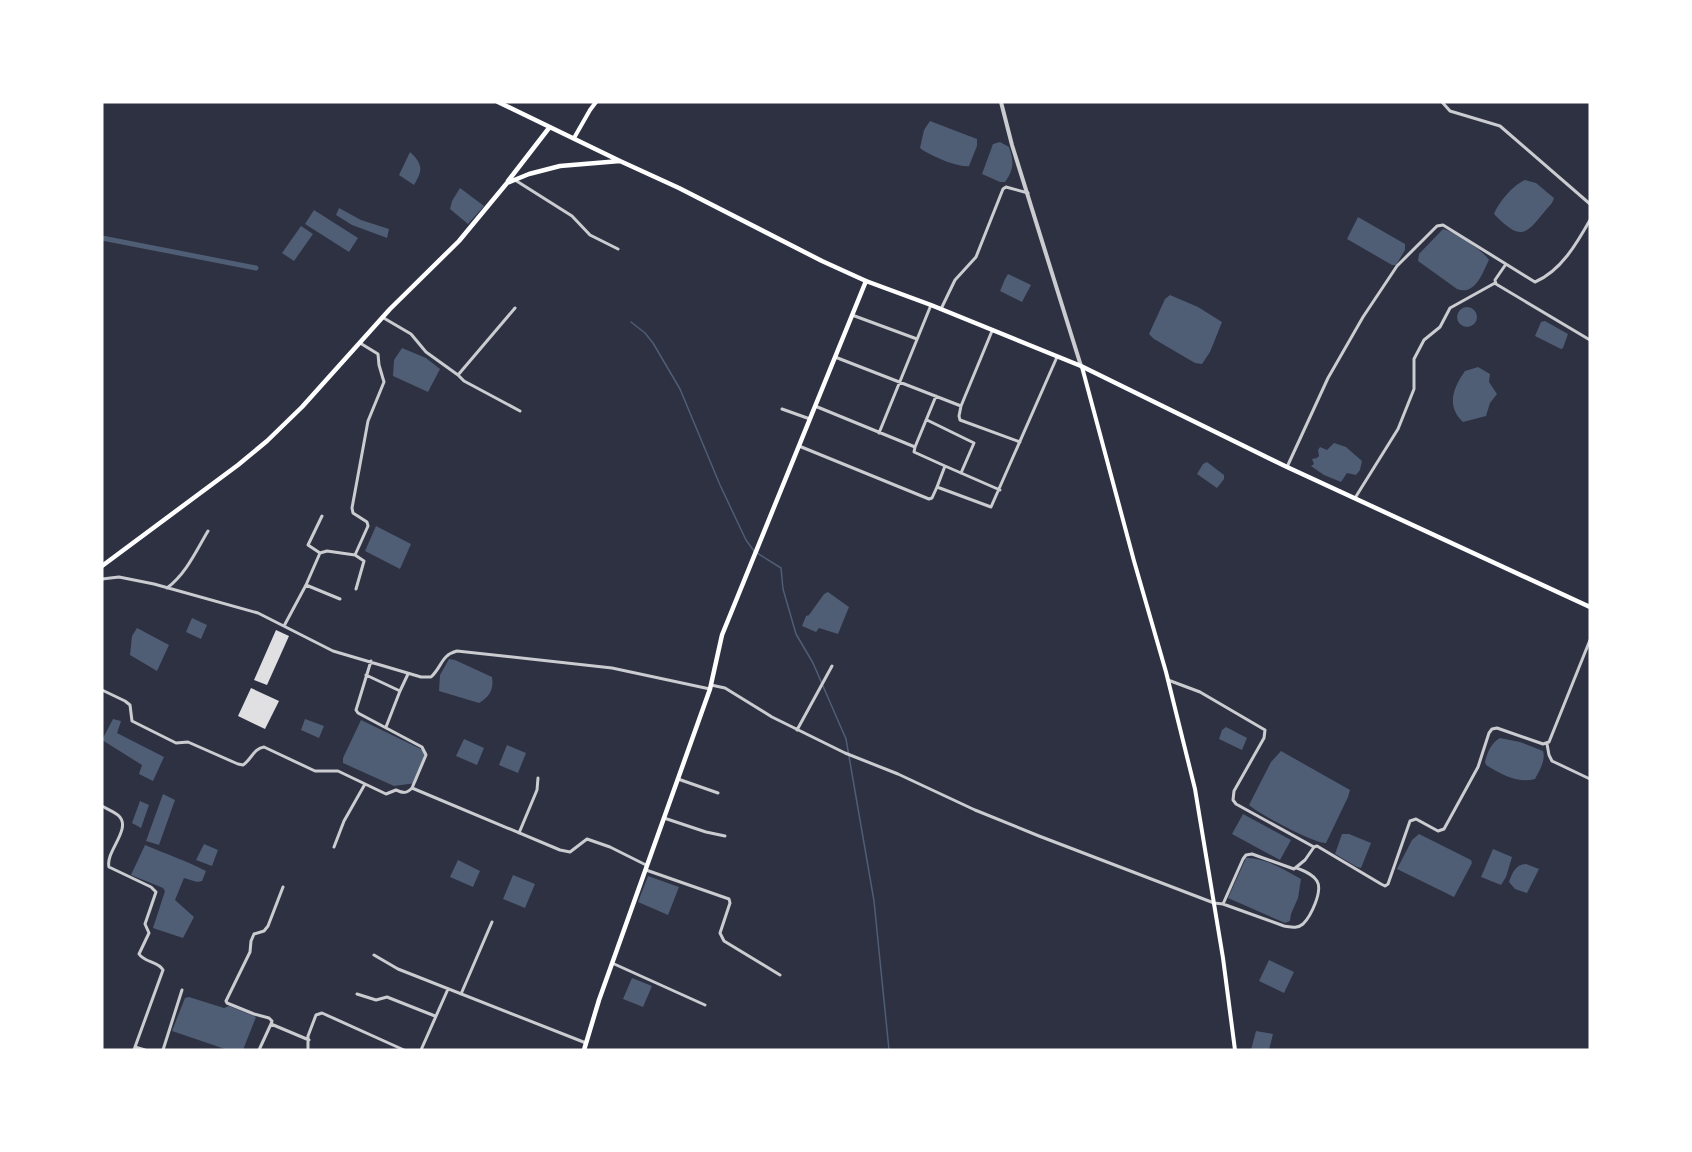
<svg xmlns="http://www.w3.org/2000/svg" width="1692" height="1152" viewBox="0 0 1692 1152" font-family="'Libre Baskerville',serif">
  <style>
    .water { fill: #4f5d75 }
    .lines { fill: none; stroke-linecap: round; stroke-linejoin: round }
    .stream { stroke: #4f5d75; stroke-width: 1.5 }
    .canal { stroke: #4f5d75; stroke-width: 5 }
    .building { fill: #e0e0e3 }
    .minor { stroke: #caccd0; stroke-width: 3 }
    .tertiary { stroke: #caccd0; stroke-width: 4 }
    .secondary { stroke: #fff; stroke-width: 4 }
    .primary { stroke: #fff; stroke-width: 4.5 }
    .trunk { stroke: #fff; stroke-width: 4.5 }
  </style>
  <rect width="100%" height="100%" fill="#2d3142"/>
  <path class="water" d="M930,121l47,18v7l-8,20c-10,2 -41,-11 -49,-18l4,-18z
    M1000,142l9,5c5,14 5,23 -4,35h-5l-18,-8 11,-30z
    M410,152c13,12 13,18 4,33l-15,-10z
    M1525,180l11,3 18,15 -2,5c-25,28 -27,43 -58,11 5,-12 19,-29 31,-34z
    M460,188l24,18 -16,18 -18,-15 2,-8z
    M339,208l22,12 28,9 -2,9 -35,-13 -16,-10z
    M314,210l44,28 -9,14 -44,-28z
    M1358,217l47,27v6l-9,15h-4l-45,-26z
    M301,226l12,8 -19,27 -12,-8z
    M1443,229c10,2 41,22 46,31 -7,14 -14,36 -32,29l-39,-28 1,-7z
    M1008,274l23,11 -9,17 -22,-11 5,-12z
    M1170,295l28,12 24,15 -12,30 -8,12 -7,-1 -41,-24 -5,-5 16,-35z
    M1457 317a10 10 0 1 1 20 0a10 10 0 1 1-20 0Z
    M1545,321l23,13 -5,14 -2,1 -26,-13 6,-14z
    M402,348l24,10 14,11 -12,23 -35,-16 1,-16z
    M1478,367l12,7 -1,8 8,12 -7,9 -4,13 -23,6c-17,-16 -10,-34 2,-51z
    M1334,443l12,4 16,14 -2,9 -4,5 -9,-2 -6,9 -17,-7 -13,-9 3,-2 -2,-5 5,-1 2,-2 -1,-6 2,-3 7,3z
    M1207,462l17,13v4l-7,9 -20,-14 6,-10z
    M376,526l35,18 -11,25 -35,-18z
    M828,592l21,15 -11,27 -19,-6 -3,4 -14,-6 4,-10 3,-1 15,-21z
    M192,618l15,7 -6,14 -15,-7z
    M137,628l32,17 -12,26 -27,-16 2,-19z
    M449,659l6,1 37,17c2,12 -2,20 -13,26l-40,-12 1,-16z
    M113,719l8,2 -4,12 47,24 -11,24 -14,-7 3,-9 -40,-25z
    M305,719l19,7 -5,12 -18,-8z
    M361,720l66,32 -11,31 -22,3 -51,-23v-5z
    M1226,727l21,11 -5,12 -23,-11 3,-9z
    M1500,738l20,4 23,9c3,10 -4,20 -8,28 -16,5 -35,-5 -49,-14l-1,-3c2,-9 6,-19 15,-24z
    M464,739l20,9 -7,17 -21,-9z
    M507,745l19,8 -8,20 -19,-8z
    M1281,751l69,39 -2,7 -22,46c-11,1 -67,-29 -77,-38l22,-43z
    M163,794l12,6 -16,45 -13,-4z
    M140,801l9,4 -8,23 -9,-5z
    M1243,814l48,26 -11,20 -48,-26z
    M1342,834h7l22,9 -10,25 -4,-1 -22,-13z
    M1419,834l52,26 1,3 -18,34 -57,-28 15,-29z
    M204,844l14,6 -6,16 -16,-6z
    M145,845c21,9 42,16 61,26l-4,10 -5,1 -13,-4 -9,22 19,17 -11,21 -30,-10 12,-37 -2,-3 -32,-13z
    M1493,849l19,8 -6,20 -5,8 -20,-8z
    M1246,858c18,-1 39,12 55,21l-3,19 -7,16 -1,7 -5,2 -57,-25z
    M458,860l22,11 -7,16 -23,-10z
    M1526,864l13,5 -12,24 -12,-4 -6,-7c3,-9 7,-18 17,-18z
    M513,875l22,9 -10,24 -22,-9z
    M648,876l31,11 -11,28 -30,-13z
    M1269,960l25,12 -10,21 -25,-12z
    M632,978l20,8 -9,21 -20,-8z
    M189,997l35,11 5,-2 27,11 -13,33h-15l-56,-19 13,-33z
    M1256,1031l17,3 -4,16h-18z"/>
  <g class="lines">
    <path class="stream" d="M631,322l14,11 8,10 27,46 40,96 26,55 8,11 27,17 2,21 13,45 17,29 33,76 28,162 15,149"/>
    <path class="canal" d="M102,238l154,30"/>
  </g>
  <path class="building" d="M276,630l13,6 -22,49 -13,-5z
    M251,688l28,13 -14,28 -27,-13z"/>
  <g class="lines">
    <path class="minor" d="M1442,102l8,9 50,15 90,78
      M515,180l57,36 18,19 28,14
      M1506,264l-11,16 1,4 94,56
      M941,309l14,-29 21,-23 27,-68 3,-2 22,6
      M852,315l65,24
      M382,317l29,17 15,18 32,23 57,-67
      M835,357l126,49 31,-75
      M458,375l6,6 56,30
      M815,406l100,41 21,-51
      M961,406l-2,10 1,4 60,22
      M782,409l28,10
      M927,420l47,23 -13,30
      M879,433l52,-128
      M799,446l130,53 3,-1 5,-11
      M915,447l-1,5 31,14 -8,21 54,20 66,-150
      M945,466l55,24
      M1287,467l41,-89 35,-61 34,-51 40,-40 6,-1 92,57c26,-11 42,-39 55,-62
      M1355,498l43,-69 16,-40v-30l10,-19 16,-13 10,-19 45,-25
      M320,553l-12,-8 14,-29
      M355,555l9,6 -8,28
      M102,579l17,-2 35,7 104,29 75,38 88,26h10c11,-10 10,-22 26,-26l155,17 98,21
      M306,585l34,14
      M167,588c19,-14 29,-37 41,-57
      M284,626l22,-41 14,-32 7,-2 28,4 13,-29 -1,-4 -14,-9 -1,-5 16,-87 16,-39 -5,-17 -1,-11 -18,-11
      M371,661l-15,49 2,3 64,34 4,8 -14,33
      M366,675l34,16 8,-17
      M1168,680l32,12 65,38 -1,8 -30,53 -1,9 3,4 78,43
      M711,685l14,3 47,29 73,36 53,21 77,36 64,26 175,67 9,1 61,22c7,1 13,3 19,-2 8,-8 20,-33 14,-43 -4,-7 -13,-10 -20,-13
      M102,690l23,11 5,4 2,16 44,22 12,-1 50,22 5,1c8,-5 11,-17 21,-18l51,24h23l48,23 10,-4c7,3 10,4 16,-2l148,62 10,2 17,-13 23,8 36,18
      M386,727l14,-36
      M797,730l35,-64
      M1547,744l2,11 3,6 38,18
      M678,779l40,14
      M102,806c5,3 13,6 17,10 13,13 -14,36 -10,51l42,20 5,5 -11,32 4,9 -10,21c6,9 19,7 24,16l-28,77
      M664,818l42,14 19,4
      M519,833l18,-43 1,-12
      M334,847l10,-26 21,-37
      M646,870l83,29 1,4 -10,30 4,8 56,34
      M1223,904l20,-45 3,-4 6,-1 42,15 11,-9 9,-13 3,-1 64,38 4,2 3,-2 22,-63 6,-2 22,12 6,-2 34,-62 11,-34 3,-4 5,-1 46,16 6,-2 41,-102
      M374,955l24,14 188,74
      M612,963l93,42
      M357,994l19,6 11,-3 48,19
      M461,994l31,-72
      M271,1024l1,-3 -3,-3 -15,-4 -27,-11 -1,-2 24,-49 1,-11 3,-7 10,-3 4,-5 15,-39
      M134,1050l1,-3 10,3
      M163,1050l19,-60
      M259,1050l12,-26 38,16
      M308,1050v-14l8,-21 6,-2 82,37
      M421,1050l27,-61"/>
    <path class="tertiary" d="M1001,102l11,43 69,221"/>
    <path class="secondary" d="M574,138l16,-28 6,-8
      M1082,367l52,194 32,111 29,117 28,169 12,92"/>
    <path class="primary" d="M584,1050l15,-50 111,-311 12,-54 144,-354"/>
    <path class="trunk" d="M498,102l122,59
      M508,181l41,-53
      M102,566l136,-101 29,-24 35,-34 88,-98 69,-68 48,-58 22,-9 31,-8 60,-5 59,27 143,73 44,20 65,24 150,61 206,101 303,140"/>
  </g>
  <rect width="1692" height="1152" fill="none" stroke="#ffffff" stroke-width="207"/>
</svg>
